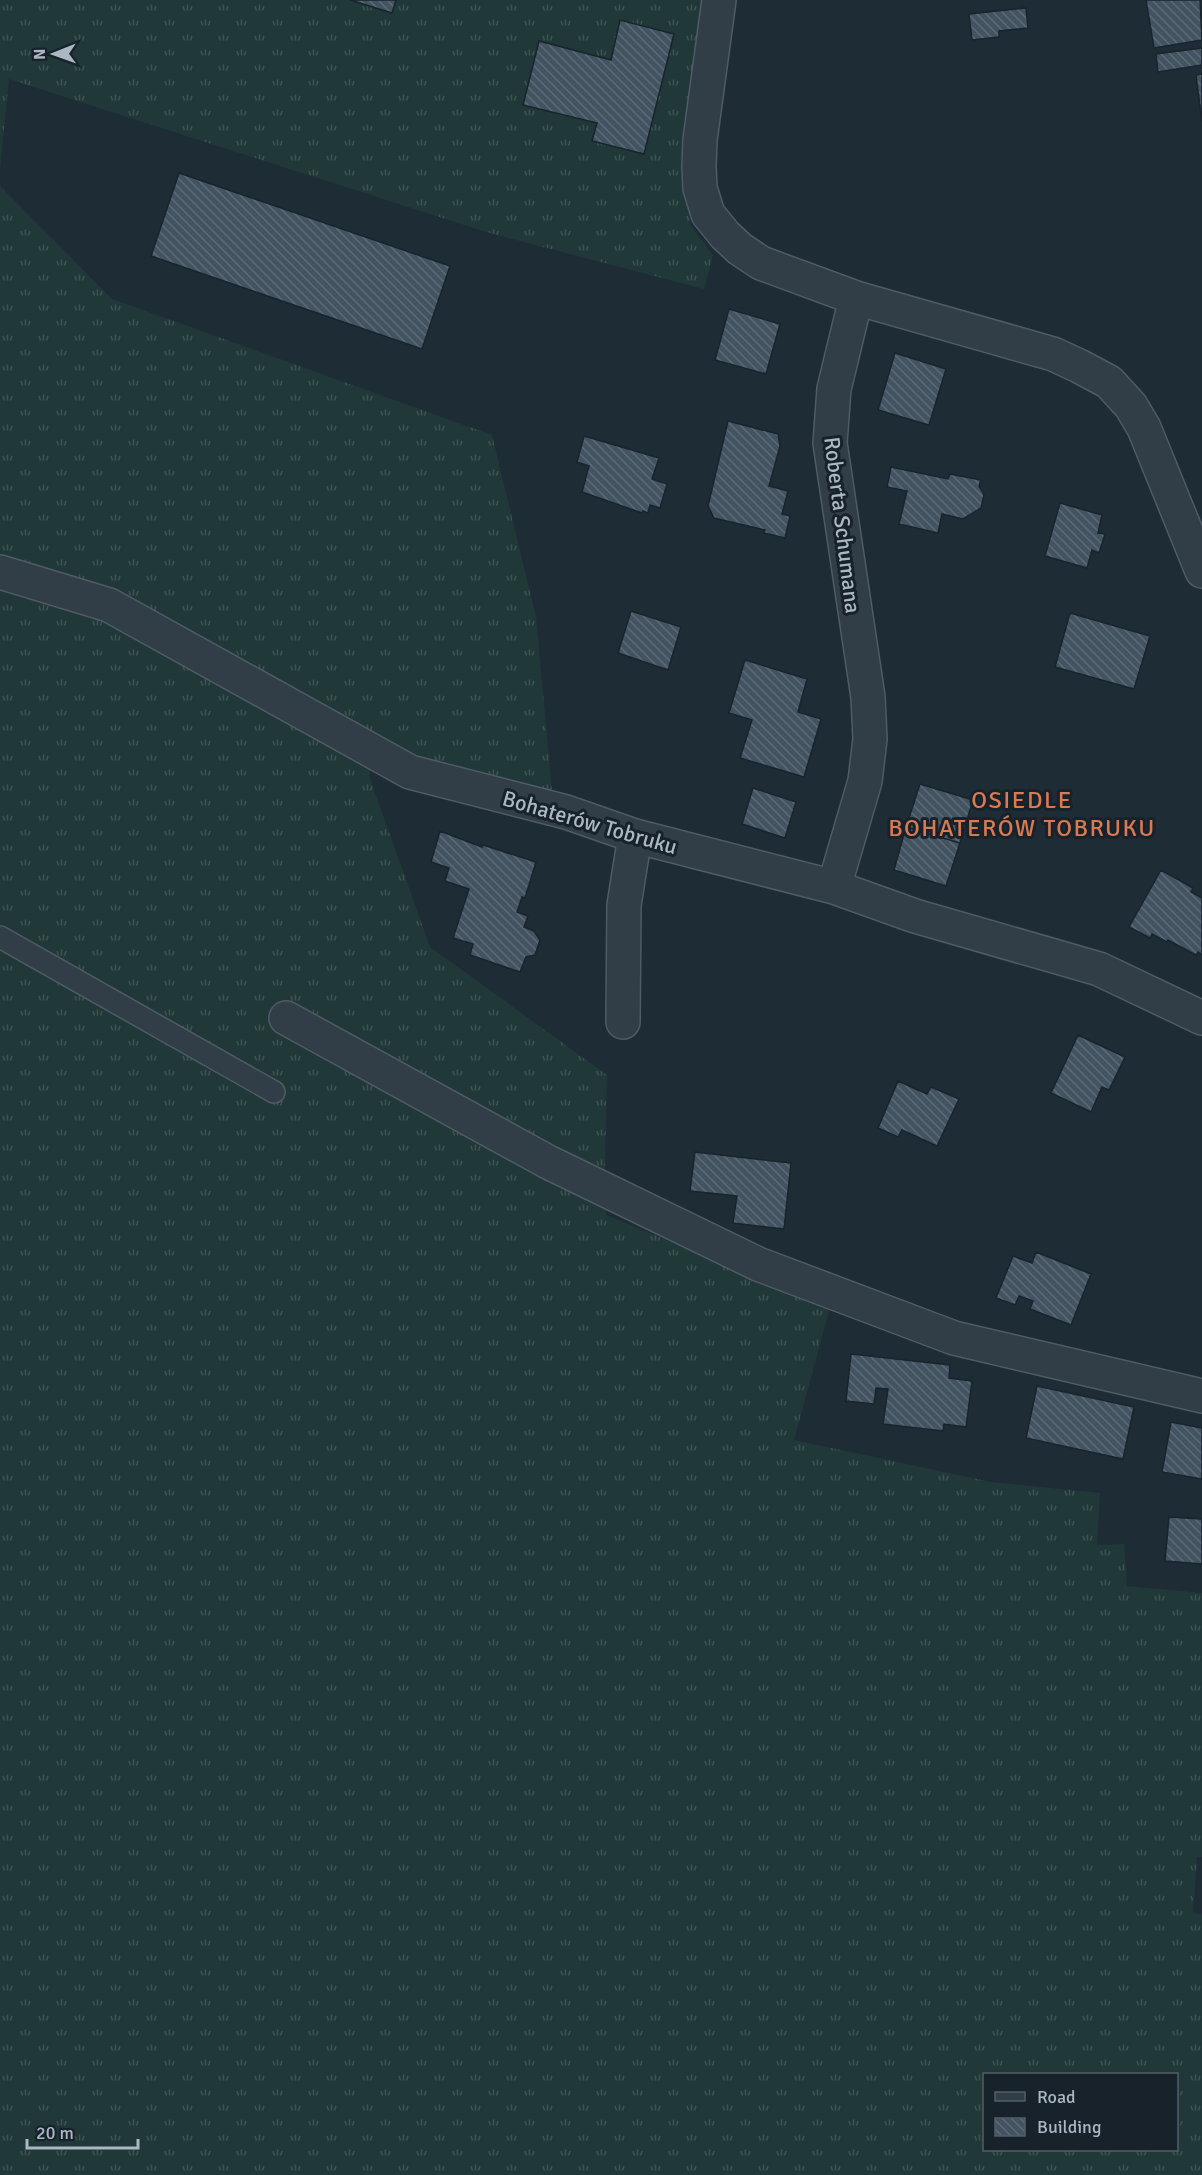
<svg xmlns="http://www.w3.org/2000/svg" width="1202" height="2175" viewBox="0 0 1202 2175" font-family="Signika,sans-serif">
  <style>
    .grass { fill: url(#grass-tufts); fill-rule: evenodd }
    .building { fill: url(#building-back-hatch); stroke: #19242d; stroke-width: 1.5 }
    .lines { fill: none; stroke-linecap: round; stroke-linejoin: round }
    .service-casing { stroke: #4f5b65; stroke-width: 24 }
    .minor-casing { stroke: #4f5b65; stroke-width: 36 }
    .service { stroke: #313d47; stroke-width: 21 }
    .minor { stroke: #313d47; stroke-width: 33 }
    .labels { text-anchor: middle; stroke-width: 6; stroke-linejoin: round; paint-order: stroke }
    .street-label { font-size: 22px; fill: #abb8c4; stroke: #17222b }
    .neighbourhood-label { font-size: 24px; letter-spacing: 1.5px; fill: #d97a51; stroke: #17222b }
  </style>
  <defs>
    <pattern id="grass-tufts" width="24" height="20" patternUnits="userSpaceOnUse" patternTransform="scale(1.5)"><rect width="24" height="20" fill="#203837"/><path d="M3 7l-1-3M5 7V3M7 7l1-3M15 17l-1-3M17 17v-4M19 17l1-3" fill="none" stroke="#3e5352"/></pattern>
    <pattern id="building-back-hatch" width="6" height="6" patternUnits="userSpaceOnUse" patternTransform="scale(1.5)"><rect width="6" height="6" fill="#435361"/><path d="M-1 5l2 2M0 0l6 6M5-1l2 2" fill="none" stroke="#5b6a76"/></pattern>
  </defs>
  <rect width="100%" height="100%" fill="#1e2c36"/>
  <path class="grass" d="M0,0h709l-28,164 10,62 22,29 -9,34 -218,-57 -477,-153 -9,90z
    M0,186l112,113 380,136 44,182 16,174 -25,15 -150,-55 -8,25 61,171 177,128 -2,93 1,47 224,92 -36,133 197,42 109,11 -3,52 27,-1 3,42 75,7v264h-5l-4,56 9,1v261h-1202zM984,2074h192v76h-192z"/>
  <path class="building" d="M350,0h46l-4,13z
    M1146,0h54l2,40 -48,8z
    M1026,8l2,20 -29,3v6l-27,3 -3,-26z
    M620,20l54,14 -30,120 -52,-13 5,-18 -74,-18 16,-64 72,19z
    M1202,48v17l-44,7 -2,-18z
    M1202,74v48l-6,-47z
    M179,173l271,93 -28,83 -271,-93z
    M729,309l51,15 -14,50 -51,-14z
    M895,353l51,16 -17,56 -51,-15z
    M728,421l50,13 2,12 -11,40 19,5 -6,23 8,2 -5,22 -21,-5 1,-3 -51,-12 -6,-12z
    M584,436l75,22 -7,21 15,5 -7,24 -10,-3 -2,8 -5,-2 -1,2 -60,-21 7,-26 -12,-4z
    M891,467l57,12 2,-5 31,6 -2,6 5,9 -3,13 -18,11 -21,-5 -4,19 -39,-9 8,-33 -20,-4z
    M1060,503l42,12 -4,18 7,1 -6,19 -7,-3 -5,18 -42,-12z
    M631,611l50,16 -13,43 -50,-17z
    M1070,613l80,23 -16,53 -79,-22z
    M745,660l62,19 -9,33 23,7 -17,58 -64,-19 12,-38 -23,-7z
    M920,784l53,16 -13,43 -54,-16z
    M753,788l43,14 -11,36 -43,-14z
    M906,827l54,16 -14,43 -52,-16z
    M440,831l42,16 1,-2 53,17 -11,36 -3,-1 -5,15 11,4 -4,11 10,4 6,9 -5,15 -9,2 -6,15 -50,-17 3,-11 -20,-6 16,-49 -24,-8 4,-13 -18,-6z
    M1161,870l32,18 -2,4 11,6v57l-4,-3 -2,3 -28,-15 -1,2 -15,-8 -2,4 -21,-11z
    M1078,1035l47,22 -16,33 -7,-3 -11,25 -40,-19z
    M898,1081l29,13 4,-7 28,12 -22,47 -35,-16 -4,7 -20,-9z
    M695,1152l96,11 -7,66 -51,-6 4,-27 -47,-5z
    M1036,1252l55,22 -20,51 -41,-16 3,-8 -14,-5 -4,9 -19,-7 17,-42 19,7z
    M851,1354l99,11 -1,13 23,3 -6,46 -22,-3 -1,7 -60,-7 5,-35 -12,-1 -2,16 -28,-3z
    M1037,1386l97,21 -11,52 -97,-21z
    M1171,1422l31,6v51l-40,-7z
    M1169,1517l33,2v45l-37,-3z"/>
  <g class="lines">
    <g class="service-casing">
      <path id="service" d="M0,937l274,155"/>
    </g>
    <g class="minor-casing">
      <path id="minor" d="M719,0l-19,140 -1,26 1,22 8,26 17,21 15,14 21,14 95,35 197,56 26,12 30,16 22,24 13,22 58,143
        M0,572l109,33 301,167 156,40 69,24 199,51 81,29 184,53 103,49
        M834,887l31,-106 5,-42 -2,-42 -38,-254 4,-54 22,-91
        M286,1018l262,144 210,102 196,74 248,58
        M623,1022l1,-117 11,-69"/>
    </g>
    <use href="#service" class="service"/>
    <use href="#minor" class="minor"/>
  </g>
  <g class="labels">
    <g class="street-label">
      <text transform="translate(843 525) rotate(83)" y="8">Roberta Schumana</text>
      <text transform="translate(590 822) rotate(16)" y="8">Bohaterów Tobruku</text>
    </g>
    <g class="neighbourhood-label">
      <text x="1022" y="808">OSIEDLE<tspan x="1022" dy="28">BOHATERÓW TOBRUKU</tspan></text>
    </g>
  </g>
  <rect x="983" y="2073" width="195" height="78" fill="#17222b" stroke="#525e68" stroke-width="1.5"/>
  <rect x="995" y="2092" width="30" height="9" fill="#313d47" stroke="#525e68" stroke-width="1.5"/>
  <text x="1037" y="2103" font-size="18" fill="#abb8c4">Road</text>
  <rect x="995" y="2118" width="30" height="18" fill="url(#building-back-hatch)" stroke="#525e68" stroke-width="1.5"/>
  <text x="1037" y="2133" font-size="18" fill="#abb8c4">Building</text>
  <g transform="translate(54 54) rotate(269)" stroke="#17222b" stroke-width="4.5" paint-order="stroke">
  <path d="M0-4.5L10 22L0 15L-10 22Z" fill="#abb8c4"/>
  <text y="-9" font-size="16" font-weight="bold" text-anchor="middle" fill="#abb8c4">N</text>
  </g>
  <path d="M27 2139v9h111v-9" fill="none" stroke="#abb8c4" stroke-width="3"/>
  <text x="36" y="2139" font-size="18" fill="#abb8c4" stroke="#17222b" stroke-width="4.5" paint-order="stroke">20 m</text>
</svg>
